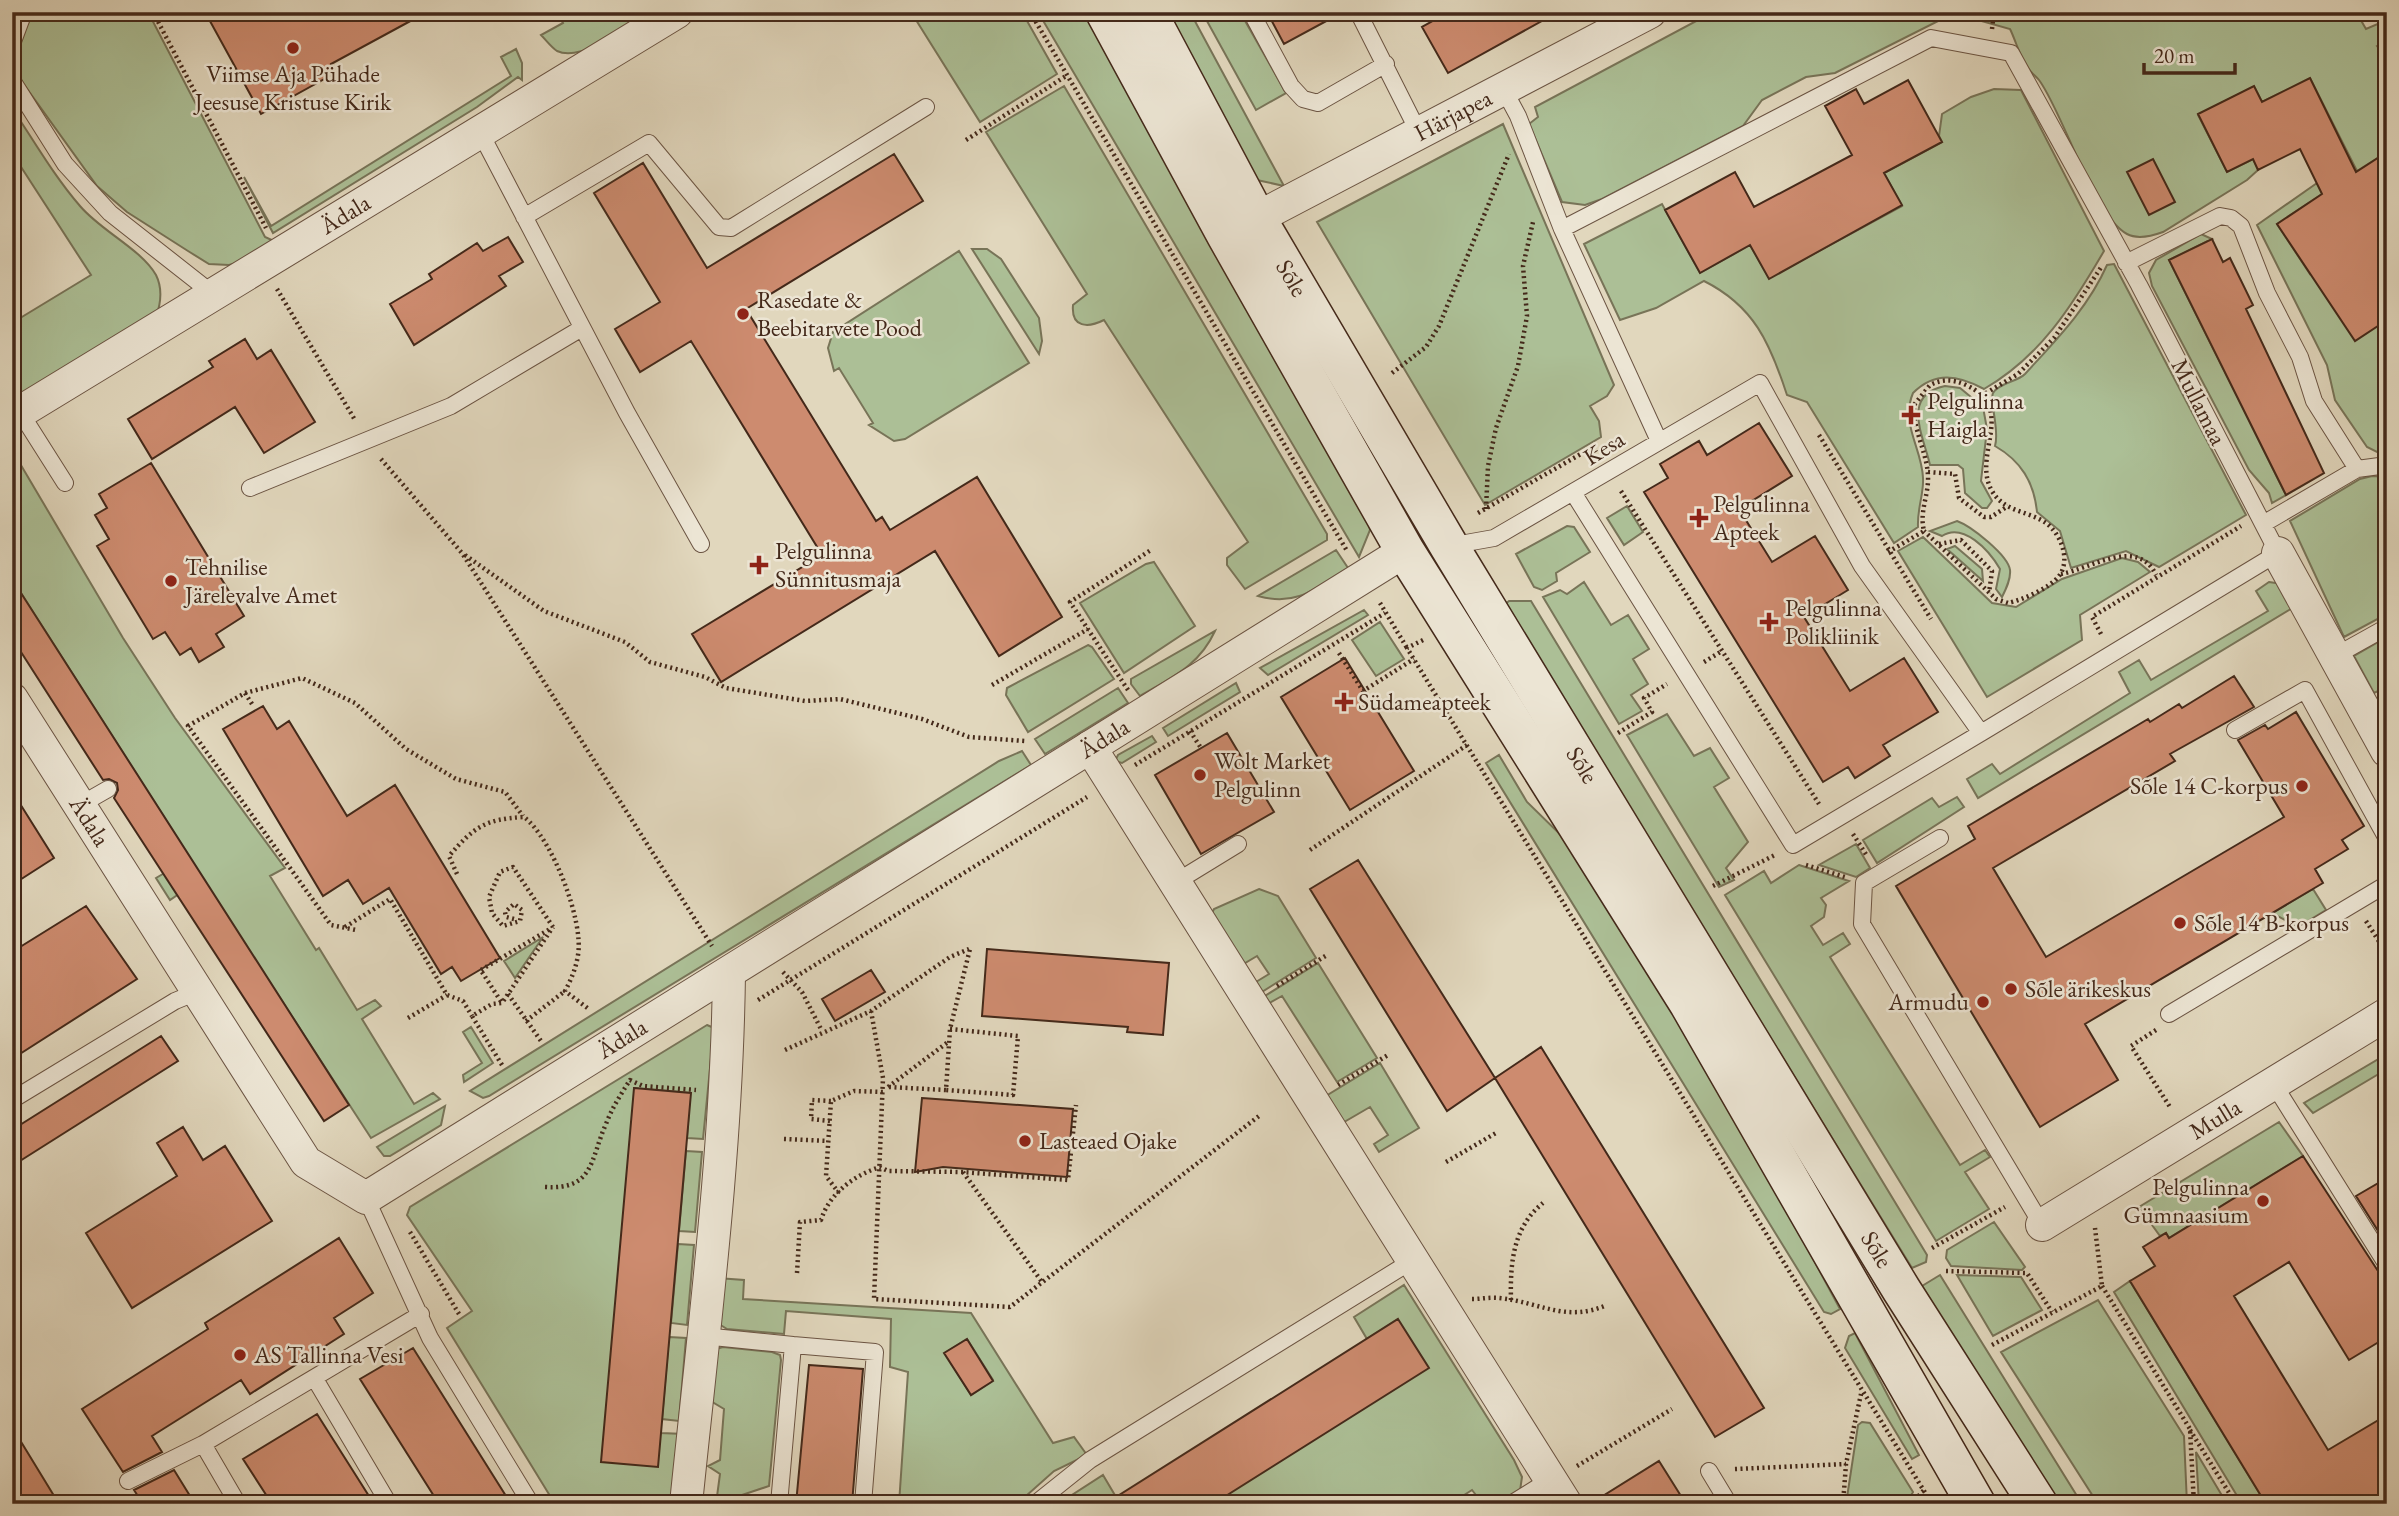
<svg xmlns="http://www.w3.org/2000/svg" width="2399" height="1516" viewBox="0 0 2399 1516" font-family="'EB Garamond',serif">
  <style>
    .green { fill: #acbf96; stroke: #787458; stroke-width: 2; fill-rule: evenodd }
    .building { fill: #cd8b6f; stroke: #44291a; stroke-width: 2 }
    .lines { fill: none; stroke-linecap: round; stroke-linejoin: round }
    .lane-casing { stroke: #6b5443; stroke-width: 18 }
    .street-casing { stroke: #6b5443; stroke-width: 34 }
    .secondary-casing { stroke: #44291a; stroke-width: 41 }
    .path { stroke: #44291a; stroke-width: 4.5; stroke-dasharray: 2 3.5; stroke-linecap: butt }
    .lane { stroke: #ece5d4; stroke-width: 16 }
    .street { stroke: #ece5d4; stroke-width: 32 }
    .secondary { stroke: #ece5d4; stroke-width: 38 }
    .poi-dot { fill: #8f2418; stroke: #ece5d4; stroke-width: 2.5 }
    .labels { text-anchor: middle; stroke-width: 5; stroke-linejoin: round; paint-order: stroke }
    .poi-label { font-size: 24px; fill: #44291a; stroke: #ece5d4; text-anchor: start }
    .street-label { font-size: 24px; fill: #44291a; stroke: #ece5d4 }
  </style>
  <rect width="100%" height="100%" fill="#e1d7bd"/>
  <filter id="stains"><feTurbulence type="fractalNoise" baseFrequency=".00286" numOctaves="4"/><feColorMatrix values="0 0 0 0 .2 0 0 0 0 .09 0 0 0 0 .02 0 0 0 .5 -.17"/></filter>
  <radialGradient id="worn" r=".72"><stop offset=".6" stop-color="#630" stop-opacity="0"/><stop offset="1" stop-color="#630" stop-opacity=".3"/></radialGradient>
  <path class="green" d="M34,12h114l117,225 11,5 -29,18 -18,5 -20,-1 -21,-13 -61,-39 -30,-26 -77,-107c-6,-27 0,-43 14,-67z
    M558,12h95c-22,13 -71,51 -96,39 -6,-4 -11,-11 -16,-16l22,-12z
    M911,12h111l35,62 -77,48z
    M1038,12h50l280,506 2,12 -11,27z
    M1161,12h29l94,174 -27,-6z
    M1202,12h38l46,81 -30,17z
    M1713,12h639l3,6 4,-1 7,12 21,-9v20l-10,6 10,13v93l-30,19 -47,-93 -48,24 -8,-16 -56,29 29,57 26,-13 5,11 -11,10 -84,52c-11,4 -25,8 -36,2 -33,-17 -64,-122 -88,-154 -3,-4 -8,-7 -11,-12 -8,-10 -12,-27 -18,-39l-39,-11 -29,1 -107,54 -29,4 -44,23 -19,26 -141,73 -17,6 -23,-3 -33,-78 9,-7 -3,-10z
    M516,49l6,14v17l-4,-3 -41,30 -204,126 -29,-56 27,49 240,-150 -10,-19z
    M1064,86l263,448v6l-82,49 -18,-24v-7l21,-16 -144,-222c-16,8 -33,8 -31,-15l14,-11 -101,-162z
    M1994,89l27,1 83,161c-32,55 -64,106 -120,138 -26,-14 -49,-18 -71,4 -13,31 9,55 10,85 1,16 -6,30 -5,49l-24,16 -87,-141 -20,-7c-17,-52 -33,-89 -83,-114l-48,27 -36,12 -36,-76 78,-40 38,69 50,-28 19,33 133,-72 -18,-33 58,-31 -3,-6 3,-22 29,-17z
    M12,108c22,33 42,68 68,98 21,25 61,43 76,69 7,14 5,28 0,42l-144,87v-81l79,-48 -79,-122z
    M1503,124l111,261 -7,11 -17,10 9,15 2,16 -116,68 -168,-283z
    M2317,183l8,9 -48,32 33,50 77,-50v233l-20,-10 -32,-47 -8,-35 -70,-140z
    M2201,234l11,5 -43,21 117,235 -14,8 -3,-10 -20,-23 -97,-184 -3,-13 7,-13z
    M972,249h15l14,10 38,59 3,23 -3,13z
    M959,251l70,112 -124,76 -11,2 -25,-16 4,-2 -34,-55 -5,3 -6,-23 5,-16z
    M2114,264l132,251 -87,52 -33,-16 -55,17 -11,-37 -23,-19c-3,-30 -16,-51 -42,-66 5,-16 -6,-45 -2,-53 6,-10 24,-11 32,-19 31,-34 63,-66 82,-109z
    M1945,386l15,2 23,19 4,22 -6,52 11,20 -5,7h-5l-17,-15 -2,-24 -5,-4h-28c-6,-28 -30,-70 15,-79z
    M12,450l111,188 52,80 110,150 -15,8 46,74 3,-2 38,62 18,-10 6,6 -19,13 52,85 19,-11 7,6 -69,39 -169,-260 -32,22 -14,-22 34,-20 -178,-279z
    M2372,476l15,1v137l-43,23 -54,-116 70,-42z
    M1627,506l16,26 -19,13 -17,-27z
    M1957,521c14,5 51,34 53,49 1,9 -4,19 -8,27l-6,-8 4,-20c-11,-19 -37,-47 -58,-33l-12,-5z
    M1567,526l7,1 16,25 -34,21 1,8 -15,9 -8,-3 -18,-33z
    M1923,537l69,66 24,4 46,-28 60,-21 16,4 12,10 -70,43 2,25 -95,57 -89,-146z
    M1955,546l27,23 1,12 -36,-32z
    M1336,550l12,18c-32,20 -51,39 -90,28z
    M1154,562l41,64 -71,47 -44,-70 66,-39z
    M1584,582l27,43 17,-10 21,34 -16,10 15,25 -17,11 11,16 -23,13 -76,-127 17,-7 7,4z
    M2269,582l13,2 12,23 -316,191 -11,-19 25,-15 8,10 130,-81 -11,-21 20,-12 12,20 117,-69 -12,-20z
    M1509,601h22l396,654 -1,7 -14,6 -408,-663z
    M1364,610l4,5 -100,60 -8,-7z
    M1380,622l24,37 -28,17 -24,-36z
    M1215,631c-16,35 -43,46 -75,65l-9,-12v-5z
    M2387,637v50l-13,6 -20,-37z
    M1088,645l4,2 22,32 -86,53 -22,-37 1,-7z
    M1236,683l4,9 -72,44 -5,-8z
    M1118,688l10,15 -83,51 -10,-15z
    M1667,714l27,42 16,-8 19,30 -15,9 34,55 -22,26 8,12 -15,7 -92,-152z
    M1152,736l4,6 -34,21 -7,-2 3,-6z
    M1022,751l9,14 -542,331 -6,2 -13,-7 529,-330z
    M1499,755l28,47 45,44 174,288 94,175 -9,5 -7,-2 -338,-549z
    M1957,797l7,10 -87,56 -14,-23 69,-42 7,9z
    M1856,844l14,24 -14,9 -37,-12z
    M1799,865l50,16 -28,17 5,7 -2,12 -13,9 12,19 20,-12 7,11 -20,13 130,208 25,-15 5,7 -25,15 24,37 -53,32 -211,-346 39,-24 7,12z
    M1259,889l19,7 38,62 -59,37 -6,-10 18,-11 -12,-18 -17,10 -28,-53 2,-4z
    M2313,889l13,21 -28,17 -26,-14z
    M543,937l-28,41 -11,-17z
    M1318,963l59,95 -40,24 -55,-86 -18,10 -4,-7z
    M707,1025l7,3 -11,111 -16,-1 3,-45 -56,-5 27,345 23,1 -6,70h-123l-108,-176 25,-17 -65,-96 3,-8z
    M471,1027l22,36 -29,19 -1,-7 19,-12 -19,-31z
    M2387,1054v15l-74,44 -9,-10z
    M1380,1063l39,65 -40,24 -5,-8 14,-9 -18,-28 -31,18 -18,-26z
    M445,1106l-4,19 -51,31h-6l-7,-9z
    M2279,1122l24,34 -134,82 -3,-5 -6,3 -21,-29z
    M686,1151l16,1 -7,80 -16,-1z
    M1994,1222l31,45 -3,3 -71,-4 -5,-8 1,-8z
    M678,1244l16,1 -7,80 -16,-2z
    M1940,1275l142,229h-26l-134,-218z
    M1957,1275l64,2 21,33 -49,26z
    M717,1278l27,2 -1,19 228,14 82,130 21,-6 13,18 -33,16 -37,33h-118l9,-132 -18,-5 1,-48 -105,-8 -2,23 -57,-5 -8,-5zM967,1339l26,41 -22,15 -26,-42z
    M2130,1281l136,223h-24l-128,-212z
    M1404,1285l110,175 8,17 -2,14 -19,13h-18l-11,-14 -22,14h-237l185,-185 -31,20 -13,-22z
    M2098,1300l86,136 3,68h-89l-97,-152z
    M1855,1333l64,122 -7,4 -67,-111 4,-12z
    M669,1337l17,1 -7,83 -17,-2z
    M723,1347l49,5 8,3 1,5 -12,126 -27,9v9h-26l4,-30 -12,-8 12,-6 4,-51 -20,-12 9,-47z
    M1862,1422l8,1 43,69 -7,12h-60l12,-79z
    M2196,1452l31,52h-28z
    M1103,1475l13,22 -11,7h-47z"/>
  <path class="building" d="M205,12h222l-96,52 4,9 -74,41z
    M1267,12h76l-59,32z
    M1449,12h109l-110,61 -26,-46z
    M2310,78l46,94 31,-20v168l-32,21 -78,-117 45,-30 -22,-45 -42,21 -5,-11 -26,13 -29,-58 56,-28 8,16z
    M1908,80l34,62 -58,31 18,32 -133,74 -19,-34 -50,28 -35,-63 70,-38 19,35 98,-52 -27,-49 31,-17 8,15z
    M894,154l29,47 -177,108 130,212 6,-4 8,13 87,-53 85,140 -63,39 -64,-105 -214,131 -29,-48 130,-79 -131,-214 -51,31 -25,-43 45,-27 -66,-109 49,-30 64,105z
    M2153,159l22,43 -26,13 -22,-43z
    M508,237l15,25 -24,14 7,10 -92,59 -24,-41 42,-25 -3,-5 48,-31 6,8z
    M2212,239l11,23 7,-4 23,47 -7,4 78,164 -38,22 -117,-235z
    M245,339l12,20 14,-9 44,72 -51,31 -29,-46 -83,52 -24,-40 85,-52 -4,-6z
    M1759,423l33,53 -53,33 33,53 43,-26 33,54 -44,27 46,74 54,-33 34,54 -55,33 7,11 -35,22 -7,-11 -25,15 -179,-290 24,-14 -8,-14 39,-23 8,14z
    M151,463l93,153 -28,18 8,13 -25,15 -8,-14 -11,7 -15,-23 -12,7 -56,-93 12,-7 -14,-24 12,-7 -8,-14z
    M12,579l337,526 -25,16 -210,-323 4,-8 -1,-7 -8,-4 -6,1 -91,-142z
    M1345,658l69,113 -64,39 -69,-113z
    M2234,676l20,31 -84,47 5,7 -182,107 53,89 238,-140 -46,-77 27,-15 3,4 28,-17 68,114 -22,14 6,9 -33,20 8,14 -238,141 33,56 -78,47 -144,-241 79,-47 -7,-13 180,-107 2,3 29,-18 3,4z
    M263,706l14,23 12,-8 58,95 48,-31 105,173 -39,23 -9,-14 -11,7 -52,-86 -26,16 -15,-24 -25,16 -100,-167z
    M1227,733l47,79 -73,42 -46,-79z
    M12,791l42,67 -42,27z
    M1358,860l137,218 -48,33 -137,-222z
    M86,906l51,73 -125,80v-107z
    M987,949l182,14 -6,72 -36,-3 1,-5 -146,-11z
    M871,970l14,22 -50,29 -13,-22z
    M161,1036l17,25 -166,105v-36z
    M1541,1047l223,361 -49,29 -220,-359z
    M634,1088l57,5 -33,374 -57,-5z
    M922,1098l151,11 -6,68 -124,-10 -28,5z
    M183,1127l20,33 22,-14 47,75 -140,87 -46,-75 91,-57 -20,-33z
    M2303,1156l75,115 9,4v62l-38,23 -60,-98 -55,34 94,154 59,-35v75l-22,14h-99l-136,-223 25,-15 -12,-19 23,-14 3,5z
    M2387,1178v67l-31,-49z
    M339,1238l34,55 -39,25 10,16 -94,60 -9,-14 -89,56 10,16 -39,20 -41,-63 126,-80 -3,-6z
    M1398,1319l31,49 -216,136h-108z
    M967,1339l26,42 -22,14 -27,-42z
    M413,1348l98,156h-72l-79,-125z
    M809,1365l54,4 -11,135h-56z
    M317,1414l57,90h-102l-29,-45z
    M12,1427l47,77h-47z
    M1659,1461l27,43h-96z
    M174,1470l21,34h-52l-9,-14z"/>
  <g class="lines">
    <g class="lane-casing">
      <path id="lane" d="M1251,12l40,74 12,13 15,4 68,-39
        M1358,12l62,123
        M12,44l12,-32
        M12,80l53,84 45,49 103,81
        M1504,90l14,26 44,113
        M480,132l147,281 74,131
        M524,217l125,-74 70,84 12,1 195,-121
        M2126,263l94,-47 11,2 10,8 26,67 33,64 14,44 43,68
        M20,412l45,71
        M250,488l201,-82 131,-78
        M1574,494l219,351 188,-112
        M2263,524l94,-55 30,-4
        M1449,546l45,-8 266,-155 102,183 119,167 297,-180 -139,-268 -128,-232 -80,-15 -369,191 97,212
        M2335,656l52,-29
        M2235,730l70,-40 82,149
        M80,805l28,-16
        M1940,838l-76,45 -2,41 180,301
        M1176,882l62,-38
        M2169,1014l218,-130
        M2273,1083l114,182
        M12,1100l163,-99 22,-9
        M366,1198l64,140 101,166
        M703,1336l90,9
        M315,1379l74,125
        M1709,1471l20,33
        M128,1481l75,-37
        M238,1504l-35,-60 218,-130
        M779,1504l14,-159 82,7 -12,152
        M1035,1504l55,-44 325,-201
        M1511,1504l40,-25"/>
    </g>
    <g class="street-casing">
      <g id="street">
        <path id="s1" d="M1236,229l414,-217"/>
        <path id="s2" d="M12,417l665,-405"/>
        <path d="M2278,553l109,198"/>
        <path id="s3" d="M12,699l294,463 60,36 1039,-647"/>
        <path d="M1090,747l476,757"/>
        <path id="s4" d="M2042,1225l345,-211"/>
        <path d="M686,1504c18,-177 41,-354 43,-531"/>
      </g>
    </g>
    <g class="secondary-casing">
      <g id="secondary">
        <path d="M1105,12l121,223 179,316 284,453 287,500"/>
        <path id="s5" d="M1147,12l110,207 192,327 452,743 137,215"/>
      </g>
    </g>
    <path class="path" d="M153,12l113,216
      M1030,12l317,539
      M1992,29l2,-17
      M966,140l100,-64
      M277,289l78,131
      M1392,373l34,-26 13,-21 70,-172
      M1981,396l37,-22 36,-36 48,-72
      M1819,435l112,184
      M381,459l81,94 250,393
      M1928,472l27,2 4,24 25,19h7l17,-11
      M1621,491l198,313
      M1486,509l2,-43 8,-38 22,-62 9,-50 -4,-50 10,-44
      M1478,513l115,-66 3,5
      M1939,544l22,-4 31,31 -3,22
      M1888,552l36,-21c-5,-20 5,-36 4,-55 -1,-24 -15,-45 -14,-71l16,-20c12,-6 23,-6 36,0 52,24 5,70 26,106 12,21 37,20 54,32 15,11 25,37 13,53 -9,12 -37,24 -51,27l-12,-4 -72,-68
      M465,555l79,56 81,31 25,20 55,15 21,11 79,13 35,-2 82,20 47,18 56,4
      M2061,574c29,-5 77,-38 95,1
      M1380,603l27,45
      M2101,634l-9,-17 149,-91
      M1423,640l-16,8 525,856
      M1339,653l24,38 51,-32
      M1704,662l18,-11
      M992,685l96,-56
      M1128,690l-58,-88 81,-52
      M245,693l57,-15 53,25 51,46 50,30 49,13 18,24
      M252,704l-7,-11 -57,33 143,199 25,5
      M1190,731l11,17
      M1618,733l34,-21 -8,-14 23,-14
      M1135,765l250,-152
      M1853,834l14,22
      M1310,850l157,-105
      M1806,865l39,12
      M457,874l-8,-18c25,-29 36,-37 75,-39 28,21 60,104 54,138 -2,13 -7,25 -13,36l25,19
      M1713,886l62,-31
      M514,919l-8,-2 -1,-5 9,-8 8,6 -2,11 -17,5 -11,-13 -3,-16 11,-25 13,-5 40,60
      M2366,921l21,33
      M345,927l45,-28 57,96 16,6 9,15
      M481,970l69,-41
      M482,972l20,31
      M783,972l19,20 20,39
      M1277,986l50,-31
      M508,994l33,47
      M758,1000l329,-203
      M871,1011l12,67 -9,221 136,8 249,-191
      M408,1018l39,-23
      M526,1021l39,-30
      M950,1029l68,7 -5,59 -67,-5 4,-61 20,-80
      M2156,1030l-25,16 39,61
      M785,1050l86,-39 79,-54 19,-8
      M502,1065l-30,-49 20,-12 10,-1 51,-76
      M1338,1085l50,-30
      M888,1087l60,-45
      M889,1087l57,3
      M830,1121l-19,-2 1,-19 19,1
      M784,1139l44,2
      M1446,1162l50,-29
      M963,1172l79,110
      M545,1187c50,3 45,-28 61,-63 6,-16 15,-30 24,-44l13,6 53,4
      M839,1193l-13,-17 5,-75 23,-10 29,1
      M410,1232l49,82
      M1932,1248l73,-41
      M1946,1271l81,2 25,39
      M797,1273l3,-51 21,-2c8,-26 33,-45 59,-53l8,4 74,1 106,8 8,-75
      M2102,1286l88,143 4,75
      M1472,1299c9,0 18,-2 27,-1 41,4 66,25 108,7
      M1511,1300c-1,-37 2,-73 32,-97
      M1992,1345l110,-59 -7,-58
      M2190,1430l46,74
      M1577,1466l95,-57
      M1735,1469l111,-5
      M1843,1504l3,-40 15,-70
      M1911,1504l13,-14"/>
    <use href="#lane" class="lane"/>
    <use href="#street" class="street"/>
    <use href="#secondary" class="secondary"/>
  </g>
  <g class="poi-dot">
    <circle cx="293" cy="48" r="7"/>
    <circle cx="743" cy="314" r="7"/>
    <path d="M1907.5 404.5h7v7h7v7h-7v7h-7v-7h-7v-7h7z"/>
    <path d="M1695.5 507.5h7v7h7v7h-7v7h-7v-7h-7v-7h7z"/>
    <path d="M755.5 554.5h7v7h7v7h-7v7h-7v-7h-7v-7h7z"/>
    <circle cx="171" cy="581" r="7"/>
    <path d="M1765.5 611.5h7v7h7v7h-7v7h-7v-7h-7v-7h7z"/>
    <path d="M1340.5 691.5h7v7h7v7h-7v7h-7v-7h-7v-7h7z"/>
    <circle cx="1200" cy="775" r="7"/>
    <circle cx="2302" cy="786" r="7"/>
    <circle cx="2180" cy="923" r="7"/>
    <circle cx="2011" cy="989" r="7"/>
    <circle cx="1983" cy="1002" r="7"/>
    <circle cx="1025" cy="1141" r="7"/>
    <circle cx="2263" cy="1201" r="7"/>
    <circle cx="240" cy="1355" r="7"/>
  </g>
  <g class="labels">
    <g class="poi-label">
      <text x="293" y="82" text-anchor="middle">Viimse Aja Pühade<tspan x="293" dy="28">Jeesuse Kristuse Kirik</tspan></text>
      <text x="757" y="308">Rasedate &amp;<tspan x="757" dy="28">Beebitarvete Pood</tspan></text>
      <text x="1927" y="409">Pelgulinna<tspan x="1927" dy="28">Haigla</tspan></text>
      <text x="1713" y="512">Pelgulinna<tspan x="1713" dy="28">Apteek</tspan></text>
      <text x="775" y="559">Pelgulinna<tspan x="775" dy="28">Sünnitusmaja</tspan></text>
      <text x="185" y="575">Tehnilise<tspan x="185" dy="28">Järelevalve Amet</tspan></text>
      <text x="1785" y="616">Pelgulinna<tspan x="1785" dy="28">Polikliinik</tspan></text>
      <text x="1358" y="710">Südameapteek</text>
      <text x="1214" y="769">Wolt Market<tspan x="1214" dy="28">Pelgulinn</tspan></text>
      <text x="2288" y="794" text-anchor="end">Sõle 14 C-korpus</text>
      <text x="2194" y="931">Sõle 14 B-korpus</text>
      <text x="2025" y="997">Sõle ärikeskus</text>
      <text x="1969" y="1010" text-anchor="end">Armudu</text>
      <text x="1039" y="1149">Lasteaed Ojake</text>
      <text x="2249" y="1195" text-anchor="end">Pelgulinna<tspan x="2249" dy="28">Gümnaasium</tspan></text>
      <text x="254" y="1363">AS Tallinna Vesi</text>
    </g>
    <g class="street-label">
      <text dy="8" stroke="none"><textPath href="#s1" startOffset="245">Härjapea</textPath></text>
      <text dy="8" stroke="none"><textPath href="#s2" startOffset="390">Ädala</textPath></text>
      <text dy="8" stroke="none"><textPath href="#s5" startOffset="303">Sõle</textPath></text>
      <text transform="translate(2199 402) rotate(63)" y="8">Mullamaa</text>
      <text transform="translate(1604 448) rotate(-32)" y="8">Kesa</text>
      <text dy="8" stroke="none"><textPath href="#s3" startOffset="1488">Ädala</textPath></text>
      <text dy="8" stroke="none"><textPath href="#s5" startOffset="870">Sõle</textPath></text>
      <text dy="8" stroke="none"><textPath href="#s3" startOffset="145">Ädala</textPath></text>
      <text dy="8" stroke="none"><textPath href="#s3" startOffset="920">Ädala</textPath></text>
      <text dy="8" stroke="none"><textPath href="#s4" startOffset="203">Mulla</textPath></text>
      <text dy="8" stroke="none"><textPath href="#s5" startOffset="1437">Sõle</textPath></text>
    </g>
  </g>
  <rect width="2399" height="1516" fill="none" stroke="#e1d7bd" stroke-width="42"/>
  <rect x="14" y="14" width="2371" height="1488" fill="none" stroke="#44291a" stroke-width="3.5"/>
  <rect x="21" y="21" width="2357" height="1474" fill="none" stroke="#44291a" stroke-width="2"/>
  <path d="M2144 63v10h91v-10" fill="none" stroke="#44291a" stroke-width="3.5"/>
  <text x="2154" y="63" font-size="21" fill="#44291a" stroke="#ece5d4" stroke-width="5" paint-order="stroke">20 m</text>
  <rect width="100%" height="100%" filter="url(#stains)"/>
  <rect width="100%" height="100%" fill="url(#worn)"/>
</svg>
